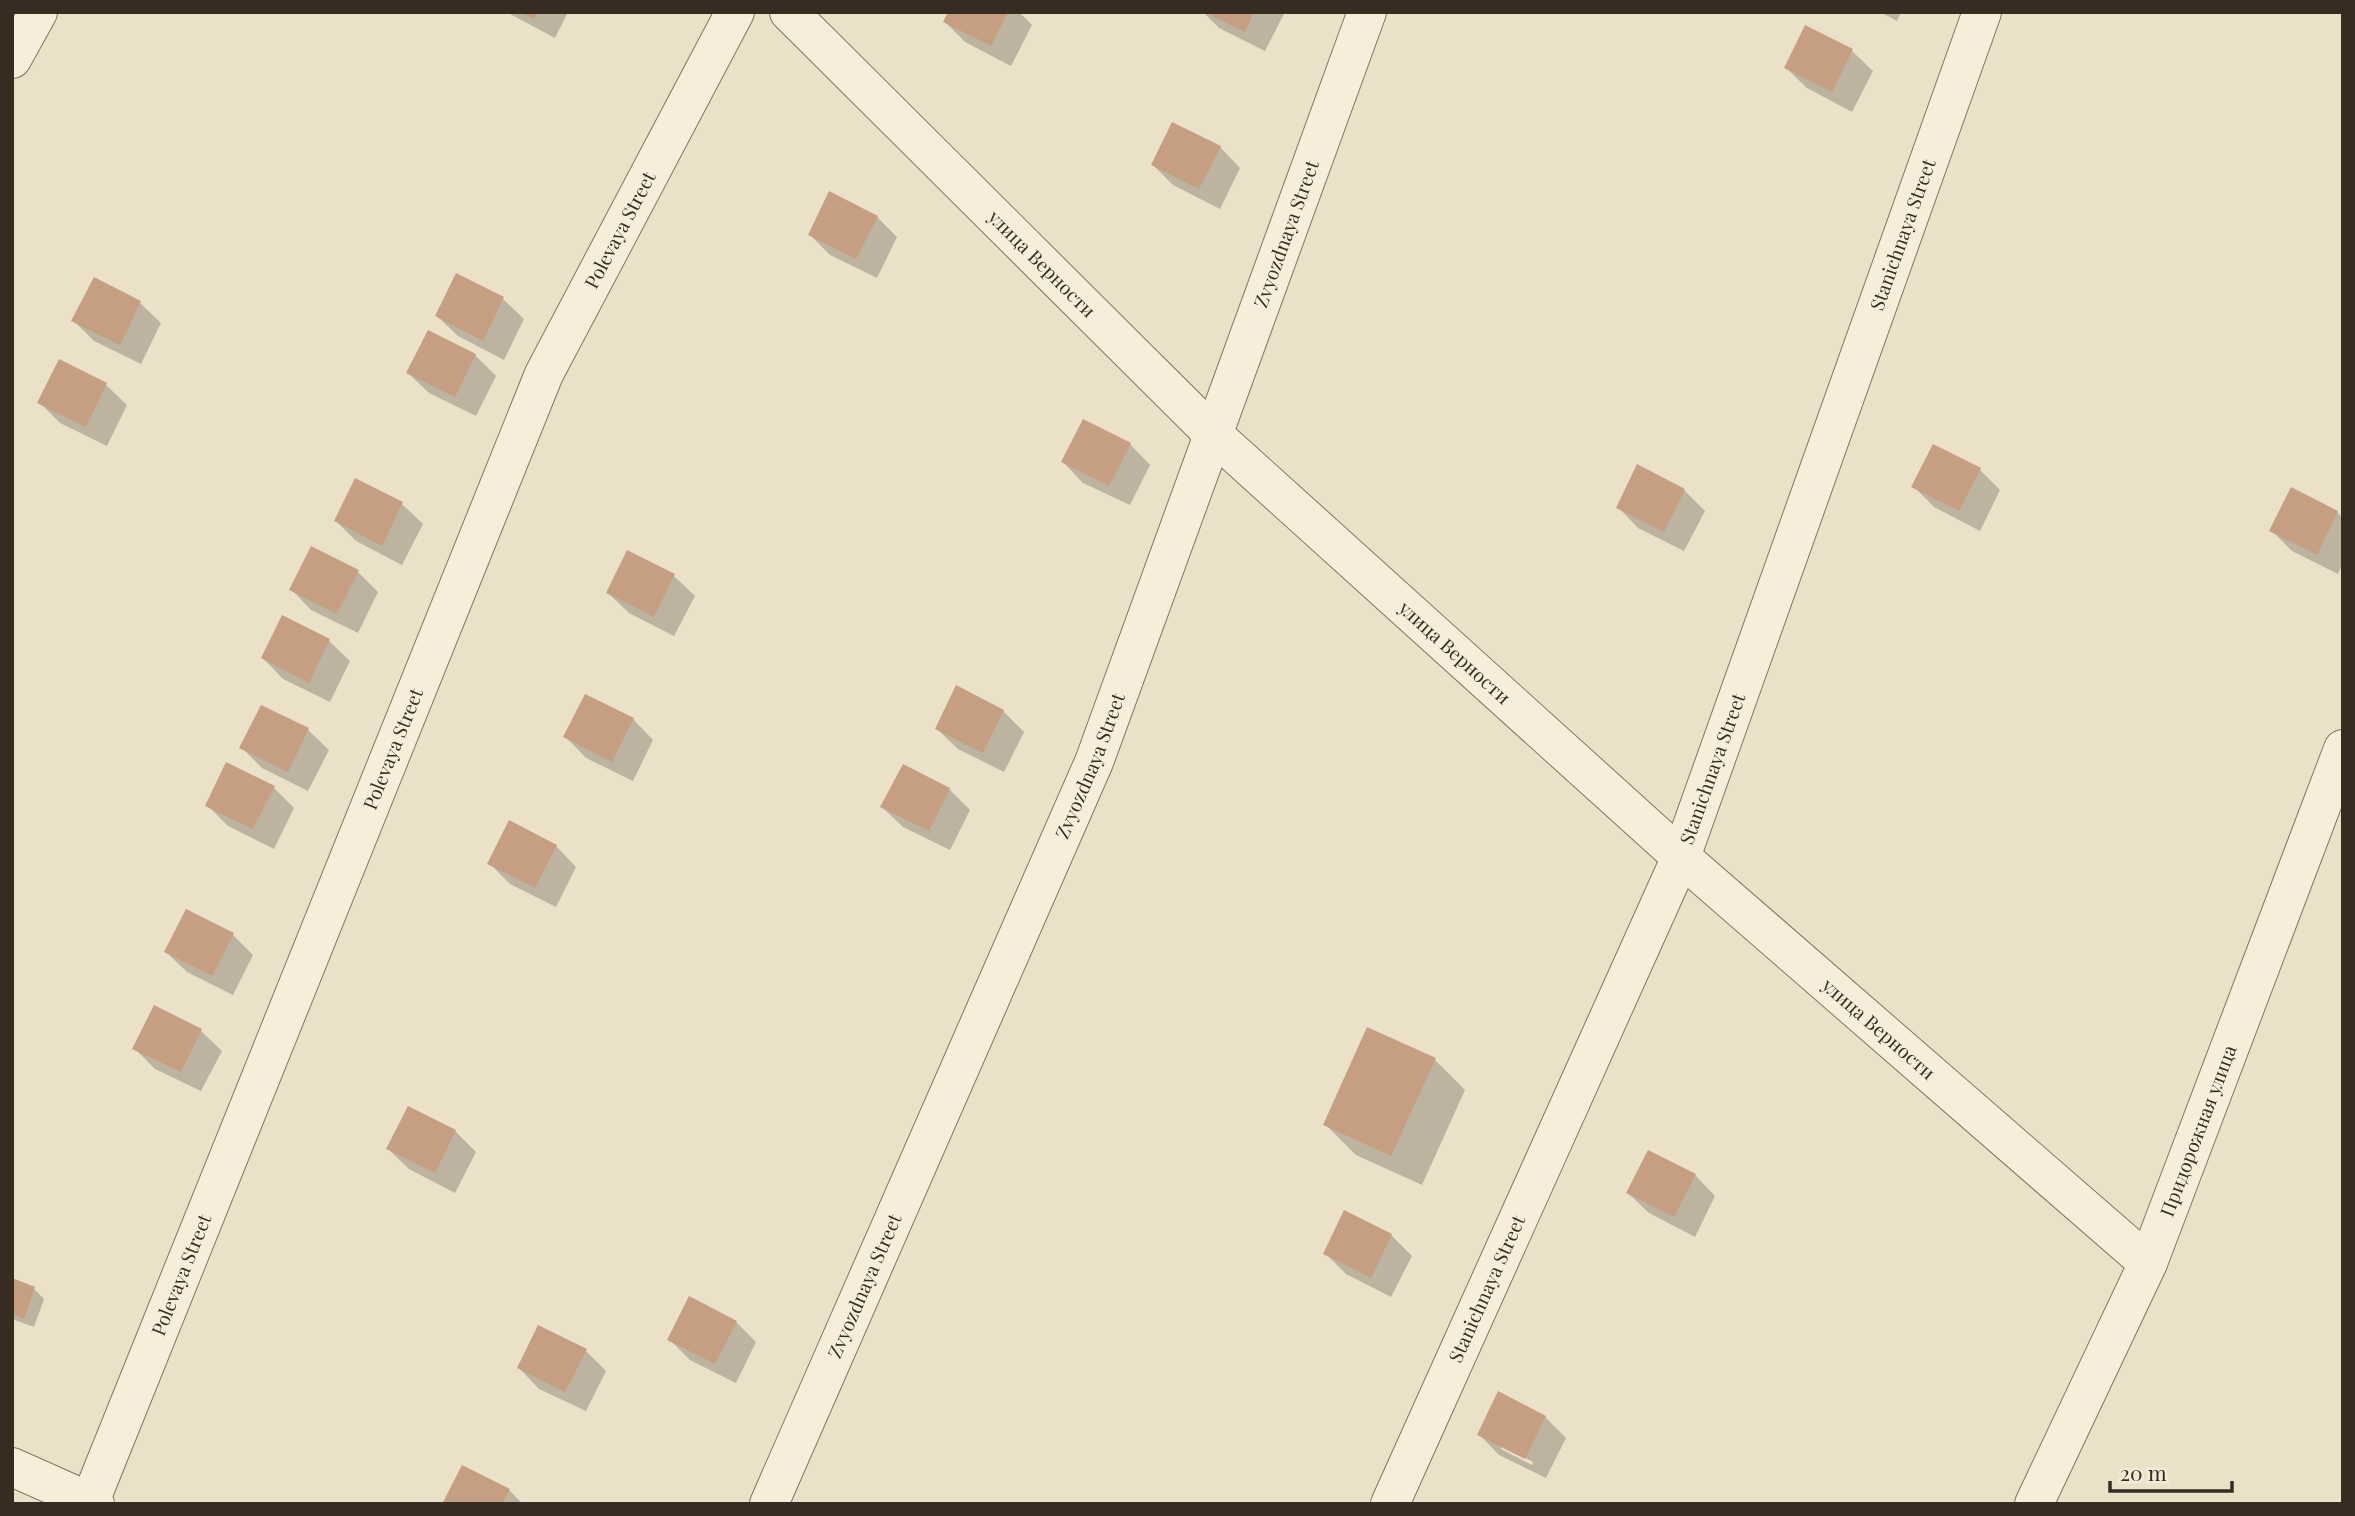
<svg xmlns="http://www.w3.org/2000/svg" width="2355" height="1516" viewBox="0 0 2355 1516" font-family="'Playfair Display',serif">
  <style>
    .shadow { fill: #0003; fill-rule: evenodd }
    .building { fill: #c69e82 }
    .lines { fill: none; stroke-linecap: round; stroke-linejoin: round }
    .minor-casing { stroke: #86745f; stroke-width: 40 }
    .minor { stroke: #f6eedb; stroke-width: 38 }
    .labels { text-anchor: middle; stroke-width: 6; stroke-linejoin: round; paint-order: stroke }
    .street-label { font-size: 19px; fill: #372c21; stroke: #f3ebd8 }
  </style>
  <rect width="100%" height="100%" fill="#ebe1c9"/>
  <path class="shadow" d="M506,12h62l-13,26z
    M949,12h70l13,13 -21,41 -46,-24 -20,-20z
    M1203,12h82l-20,39 -46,-23z
    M1880,12h21l-4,9z
    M1806,27l46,24 21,20 -21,41 -45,-24 -21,-20z
    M1220,147l20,21 -20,41 -47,-24 -20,-20z
    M877,217l20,20 -20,41 -47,-23 -20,-20z
    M457,275l46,24 21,20 -20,41 -46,-24 -21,-20z
    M140,303l21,20 -20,41 -47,-23 -20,-20z
    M475,355l21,21 -20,40 -47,-23 -21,-20z
    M60,361l46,24 21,20 -20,41 -47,-23 -21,-21z
    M1130,444l20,21 -20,40 -47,-22 -20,-21z
    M1980,470l20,20 -20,41 -46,-24 -20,-20z
    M1684,490l21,21 -21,40 -46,-23 -20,-21z
    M402,504l21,20 -21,41 -46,-24 -20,-20z
    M2337,512l6,6v45l-5,11 -46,-23 -21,-21z
    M628,552l46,24 21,20 -21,40 -45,-23 -21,-20z
    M358,572l20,20 -20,41 -47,-23 -20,-21z
    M283,617l46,24 21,20 -20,41 -47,-23 -20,-21z
    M957,688l46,23 21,21 -20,40 -46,-23 -21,-20z
    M262,707l46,23 21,20 -21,41 -46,-23 -21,-21z
    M633,719l20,21 -20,41 -47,-23 -20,-21z
    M274,788l20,20 -20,41 -46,-23 -21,-21z
    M949,789l21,21 -20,40 -47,-23 -21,-20z
    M556,846l20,21 -20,40 -46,-23 -21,-21z
    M233,935l20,20 -20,40 -46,-23 -21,-20z
    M155,1007l46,24 21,20 -21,40 -46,-22 -21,-21z
    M1435,1060l30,30 -43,95 -66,-30 -31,-31z
    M455,1131l21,21 -21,41 -46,-24 -21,-20z
    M1695,1175l20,21 -20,41 -46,-24 -21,-20z
    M1391,1235l21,21 -21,41 -45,-23 -21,-21z
    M12,1280l22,9 10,10 -10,28 -22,-8z
    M736,1322l20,20 -20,41 -46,-23 -21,-21z
    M586,1351l20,20 -20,40 -47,-22 -20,-21z
    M1545,1417l21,21 -20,40 -47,-23 -20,-21zM1501,1445l32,17 -1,3 -31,-16z
    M509,1490l14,14h-79z"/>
  <path class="building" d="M520,12h17l-3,7z
    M948,12h60l-17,34 -48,-24z
    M1204,12h50l-9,20z
    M1805,25l48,24 -21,43 -48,-24z
    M1172,122l49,24 -22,43 -48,-24z
    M829,191l49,25 -22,43 -48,-24z
    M456,273l48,24 -21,44 -48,-25z
    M94,277l47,24 -21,44 -49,-24z
    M428,330l48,24 -21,43 -49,-24z
    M59,359l48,24 -21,44 -49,-24z
    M1083,419l48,24 -22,43 -48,-24z
    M1933,444l48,24 -22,43 -48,-24z
    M1637,464l48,25 -21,43 -48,-24z
    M355,478l48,24 -21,44 -48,-25z
    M2291,487l47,24 -21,44 -48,-24z
    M311,546l48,24 -22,44 -48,-24z
    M627,550l48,24 -21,43 -48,-24z
    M282,615l48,24 -21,44 -48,-25z
    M956,685l48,25 -21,43 -48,-24z
    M585,694l49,24 -22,44 -49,-25z
    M261,705l48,23 -21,44 -49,-24z
    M226,762l49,24 -22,43 -48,-23z
    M903,764l47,24 -21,43 -49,-24z
    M509,820l48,25 -22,43 -48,-24z
    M186,909l48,24 -22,43 -48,-24z
    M154,1005l48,24 -21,43 -49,-23z
    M1367,1027l69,31 -45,98 -68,-31z
    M408,1106l48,24 -21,43 -49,-24z
    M1648,1150l48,24 -22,43 -48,-24z
    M1344,1210l48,24 -21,44 -48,-24z
    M12,1278l23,9 -11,32 -12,-5z
    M689,1296l48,25 -22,43 -48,-24z
    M538,1325l49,24 -22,43 -48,-24z
    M1498,1391l48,25 -21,43 -48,-24z
    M462,1465l48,24 -8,15h-60z"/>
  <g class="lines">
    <g class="minor-casing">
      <g id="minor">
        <path id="s1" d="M789,12l425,423 467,422 467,406"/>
        <path d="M12,59l26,-47"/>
        <path d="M12,1467l83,37"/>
        <path id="s2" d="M89,1504l455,-1130 191,-362"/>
        <path id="s3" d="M769,1504l325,-742 273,-750"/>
        <path id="s4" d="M1390,1504l291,-647 301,-845"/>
        <path id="s5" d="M2034,1504l114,-241 195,-514"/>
      </g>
    </g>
    <use href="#minor" class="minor"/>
  </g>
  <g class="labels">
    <g class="street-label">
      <text dy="7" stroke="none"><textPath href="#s2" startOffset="1381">Polevaya Street</textPath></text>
      <text dy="7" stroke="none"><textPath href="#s3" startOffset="1372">Zvyozdnaya Street</textPath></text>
      <text dy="7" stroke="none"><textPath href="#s4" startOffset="1370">Stanichnaya Street</textPath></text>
      <text dy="7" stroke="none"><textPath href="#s1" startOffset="357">улица Верности</textPath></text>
      <text dy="7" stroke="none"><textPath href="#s1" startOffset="924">улица Верности</textPath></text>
      <text dy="7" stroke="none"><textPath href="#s2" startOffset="814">Polevaya Street</textPath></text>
      <text dy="7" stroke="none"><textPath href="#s3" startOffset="805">Zvyozdnaya Street</textPath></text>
      <text dy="7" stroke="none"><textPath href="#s4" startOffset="803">Stanichnaya Street</textPath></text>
      <text dy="7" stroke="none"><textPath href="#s1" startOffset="1491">улица Верности</textPath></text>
      <text dy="7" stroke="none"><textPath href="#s5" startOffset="408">Придорожная улица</textPath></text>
      <text dy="7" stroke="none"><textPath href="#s2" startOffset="247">Polevaya Street</textPath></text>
      <text dy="7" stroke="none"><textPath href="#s3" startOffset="238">Zvyozdnaya Street</textPath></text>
      <text dy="7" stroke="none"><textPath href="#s4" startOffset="236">Stanichnaya Street</textPath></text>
    </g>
  </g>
  <rect width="2355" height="1516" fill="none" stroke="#372c21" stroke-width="28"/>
  <path d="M2110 1481v10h122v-10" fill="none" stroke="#372c21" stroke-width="3.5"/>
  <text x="2120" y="1481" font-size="21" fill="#372c21" stroke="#f3ebd8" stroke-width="5" paint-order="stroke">20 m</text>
</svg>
